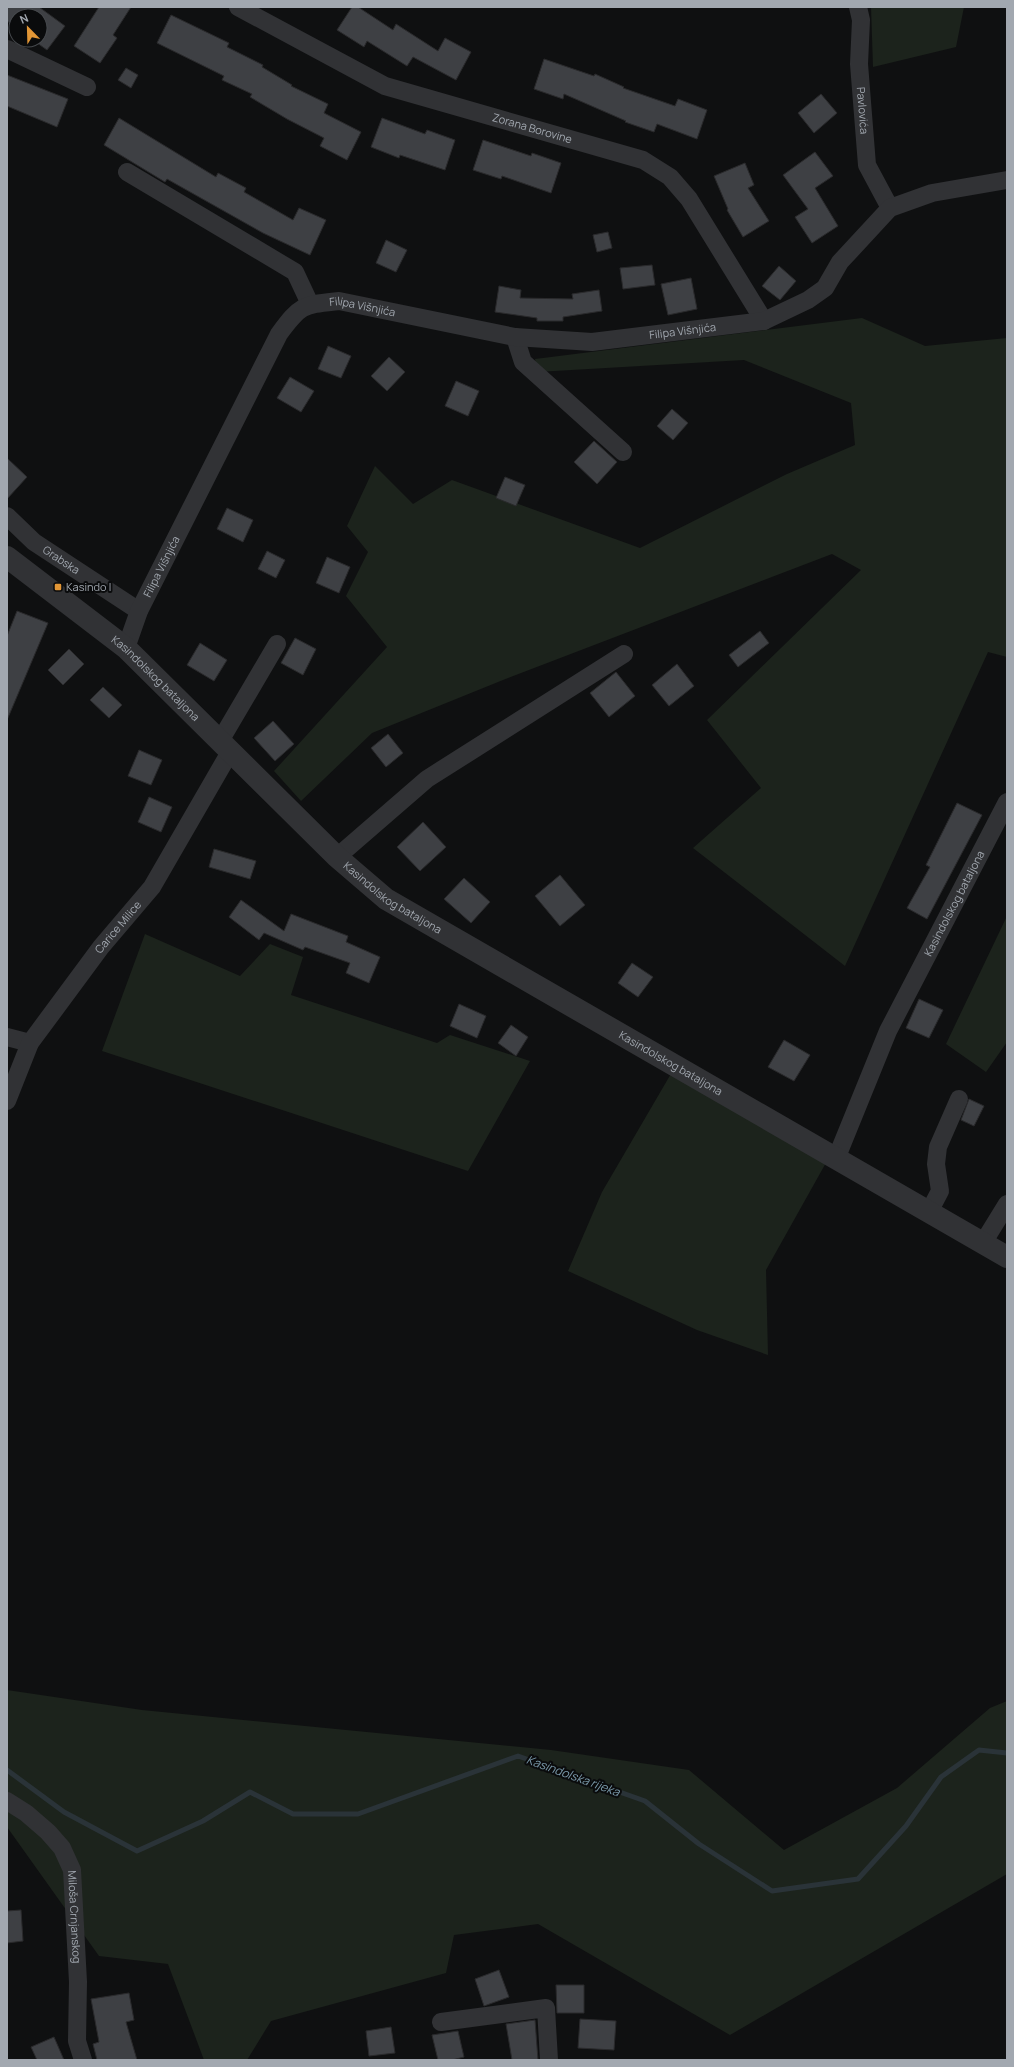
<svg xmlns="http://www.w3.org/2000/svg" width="1014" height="2067" viewBox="0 0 1014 2067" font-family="Manrope,sans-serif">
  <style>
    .green { fill: #1c231c }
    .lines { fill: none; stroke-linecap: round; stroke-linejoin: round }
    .stream { stroke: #2a3338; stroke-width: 5 }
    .building { fill: #3e4044; stroke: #2a2a2c }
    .minor { stroke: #313235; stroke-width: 18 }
    .tertiary { stroke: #313235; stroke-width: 22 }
    .poi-dot { fill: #e29636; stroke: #0a0b0c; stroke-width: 1.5 }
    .labels { text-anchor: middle; stroke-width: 4; stroke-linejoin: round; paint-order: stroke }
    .street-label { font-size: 11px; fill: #a2a8b0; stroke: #0a0b0c }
    .poi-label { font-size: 11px; fill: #a2a8b0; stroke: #0a0b0c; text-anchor: start }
    .water-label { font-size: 12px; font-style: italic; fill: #7a99aa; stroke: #0a0b0c }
  </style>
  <rect width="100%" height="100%" fill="#0f1011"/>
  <path class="green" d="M871,7h93l-8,40 -83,20z
    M862,318l63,28 82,-8v319l-19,-5 -143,314 -152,-118 68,-60 -54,-68 154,-150 -29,-16 -329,126 -131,53 -71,68 -27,-30 113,-124 -41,-51 22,-44 -21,-26 28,-60 38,38 39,-24 188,68 147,-74 68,-29 -4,-42 -107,-43 -207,12 -2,-13z
    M1007,916v126l-21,30 -40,-28z
    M145,934l95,42 30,-32 33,13 -12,38 146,48 13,-8 80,26 -62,110 -366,-120z
    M672,1072l155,89 -61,109 2,85 -71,-25 -129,-59 34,-79z
    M7,1690l135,20 409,40 138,20 95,80 113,-62 93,-80 17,-7v173l-277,161 -192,-111 -84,11 -8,38 -175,48 -24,39h-43l-36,-96 -69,-8 -92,-129z"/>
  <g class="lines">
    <path class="stream" d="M7,1770l57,42 73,39 66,-30 47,-29 43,22h65l160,-58 127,45 54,43 73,47 86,-12 48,-53 35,-49 38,-27 28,3"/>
  </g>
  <path class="building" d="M7,7h32l26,19 -18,24 -14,-10h7v-24h-24v11l-9,-6z
    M99,7h32l-18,28 4,3 -17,25 -26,-17z
    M352,7h6l35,23 3,-6 42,27 7,-13 26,14 -15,28 -43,-23 -6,9 -40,-25 -3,6 -27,-17z
    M171,15l58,28 -2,4 36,18 -1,2 30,18 -1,1 37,18 -4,9 37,19 -14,28 -27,-14 4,-8 -37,-19 -37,-22 2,-3 -30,-14 2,-4 -67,-33z
    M544,59l50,17 1,-2 29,13 -1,1 52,18 3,-7 29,11 -10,29 -40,-15 -3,8 -29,-10 1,-1 -62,-27 -1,5 -29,-10z
    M126,68l12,7 -7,13 -13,-8z
    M7,75l61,24 -11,28 -50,-21z
    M821,94l16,19 -23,20 -16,-20z
    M119,118l97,59 2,-4 28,15 -2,4 49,28 6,-12 27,12 -16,35 -47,-22 -96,-54 -2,3 -61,-37z
    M382,118l43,16 2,-4 28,10 -10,30 -45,-15 -1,3 -28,-11z
    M483,140l48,16 1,-3 29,10 -10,30 -49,-17 -1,3 -28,-9z
    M815,152l18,24 -18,12 23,38 -26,17 -17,-26 13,-8 -25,-34z
    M745,163l9,22 -6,3 21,33 -26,16 -16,-27 1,-1 -14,-33z
    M608,232l4,16 -15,4 -4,-17z
    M386,240l21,10 -11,22 -20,-9z
    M652,265l3,20 -32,4 -3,-21z
    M779,266l17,15 -16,19 -18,-14z
    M691,278l6,31 -29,6 -7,-31z
    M499,286l22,4 -1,8 53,1 -1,-5 27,-4 3,21 -39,6v4h-26v-3l-42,-6z
    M328,346l23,10 -10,22 -23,-9z
    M389,357l16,15 -18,19 -16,-15z
    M290,377l24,14 -13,21 -24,-14z
    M456,381l23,10 -11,25 -23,-10z
    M672,409l16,14 -15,17 -16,-14z
    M594,441l23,21 -20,22 -23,-22z
    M7,458l20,19 -20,22z
    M505,477l20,8 -9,21 -20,-8z
    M227,508l26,12 -10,22 -26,-13z
    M267,551l18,9 -9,18 -18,-9z
    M327,557l23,10 -11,26 -23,-10z
    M17,611l31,12 -41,97v-84z
    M760,631l9,12 -31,24 -9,-12z
    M295,638l21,11 -13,26 -22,-12z
    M200,643l27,17 -13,21 -27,-16z
    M69,649l15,15 -21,21 -15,-15z
    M677,664l17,22 -25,20 -17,-21z
    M616,672l19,24 -26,21 -19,-24z
    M103,687l19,18 -13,13 -19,-18z
    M273,721l21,23 -19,17 -21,-23z
    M388,734l15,19 -17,14 -15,-19z
    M139,750l23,10 -11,25 -23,-9z
    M149,797l23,10 -11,25 -23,-10z
    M957,803l25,12 -55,104 -20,-11 23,-41 -4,-2z
    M423,822l23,25 -26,24 -23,-24z
    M214,849l42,12 -6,18 -41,-12z
    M560,875l25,30 -25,21 -25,-30z
    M464,878l26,24 -19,21 -27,-24z
    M241,900l43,31 7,-17 57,22 -2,6 34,15 -11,26 -23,-10 4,-10 -45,-16 -2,3 -39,-17 -5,7 -30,-23z
    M632,963l21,14 -15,20 -20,-14z
    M919,999l24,11 -14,28 -23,-10z
    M459,1004l27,12 -9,22 -27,-12z
    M511,1025l17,12 -12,19 -18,-13z
    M784,1040l26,15 -16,26 -26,-14z
    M969,1099l15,7 -10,20 -13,-6z
    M21,1910l2,31 -16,2v-32z
    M499,1970l10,27 -25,9 -9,-27z
    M556,1985h28v28h-27z
    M129,1993l5,27 -8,2 11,38h-40l-4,-16 6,-2 -8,-43z
    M580,2019l36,2 -2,29 -36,-2z
    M535,2020l3,40h-26l-6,-36z
    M391,2027l4,26 -26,3 -3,-25z
    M458,2031l6,26 -12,3h-14l-6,-25z
    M54,2037l10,23h-27l-6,-13z"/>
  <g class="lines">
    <g class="minor">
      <path id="s1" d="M238,7l147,79 258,74 27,17 19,22 75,122"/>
      <path id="s2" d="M858,7l3,13 -2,44 8,101 23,43"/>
      <path d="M7,49l80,38"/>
      <path d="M127,172l168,100 15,32"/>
      <path d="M515,337l8,25 100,90"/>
      <path id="s3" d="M7,516l27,26 105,69"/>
      <path id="s4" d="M126,648l13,-37 140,-277c22,-30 24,-29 60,-33l176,36 77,5 172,-21 44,-21 17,-12 15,-26 50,-54 42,-15 75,-13"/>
      <path d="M220,741l57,-97"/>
      <path d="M337,857l90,-78 197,-125"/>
      <path d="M7,1037l23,6"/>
      <path id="s5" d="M7,1101l23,-58 71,-96 51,-60 78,-135"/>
      <path id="s6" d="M836,1159l52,-128 119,-229"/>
      <path d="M929,1212l11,-21 -4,-27 2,-17 21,-48"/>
      <path d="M983,1243l24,-39"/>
      <path id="s7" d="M7,1801l19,12 22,19 14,16 10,22 6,112 -1,59 6,19"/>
      <path d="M441,2022l105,-14 3,52"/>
    </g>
    <path class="tertiary" id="s8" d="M7,557l119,91 211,209 49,42 621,358"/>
  </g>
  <rect class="poi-dot" x="54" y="583" width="8" height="8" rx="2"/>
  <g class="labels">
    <g class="street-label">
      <text dy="4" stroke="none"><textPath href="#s2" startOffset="104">Pavlovića</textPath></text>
      <text dy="4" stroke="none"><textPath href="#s1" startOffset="320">Zorana Borovine</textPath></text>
      <text dy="4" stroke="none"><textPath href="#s4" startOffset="446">Filipa Višnjića</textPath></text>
      <text dy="4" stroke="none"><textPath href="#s4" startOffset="770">Filipa Višnjića</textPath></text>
      <text dy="4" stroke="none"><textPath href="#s3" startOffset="70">Grabska</textPath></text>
      <text dy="4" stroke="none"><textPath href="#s4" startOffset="89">Filipa Višnjića</textPath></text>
      <text dy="4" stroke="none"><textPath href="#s8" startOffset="192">Kasindolskog bataljona</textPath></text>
      <text dy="4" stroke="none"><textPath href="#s8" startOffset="516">Kasindolskog bataljona</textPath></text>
      <text dy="4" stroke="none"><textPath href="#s6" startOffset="282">Kasindolskog bataljona</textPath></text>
      <text dy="4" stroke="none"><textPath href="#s5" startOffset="208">Carice Milice</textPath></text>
      <text dy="4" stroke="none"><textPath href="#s8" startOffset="840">Kasindolskog bataljona</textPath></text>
      <text dy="4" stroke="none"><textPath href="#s7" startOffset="144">Miloša Crnjanskog</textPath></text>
    </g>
    <g class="poi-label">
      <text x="66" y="591">Kasindo I</text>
    </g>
    <g class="water-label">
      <text transform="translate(573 1776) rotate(20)" y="4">Kasindolska rijeka</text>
    </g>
  </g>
  <rect width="1014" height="2067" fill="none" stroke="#a2a8b0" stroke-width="16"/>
  <g transform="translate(28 28) rotate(337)"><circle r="19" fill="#0a0b0c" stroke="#474a4e"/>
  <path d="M0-3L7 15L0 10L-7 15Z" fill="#e29636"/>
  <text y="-6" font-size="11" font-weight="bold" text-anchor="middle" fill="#a2a8b0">N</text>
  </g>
</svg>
